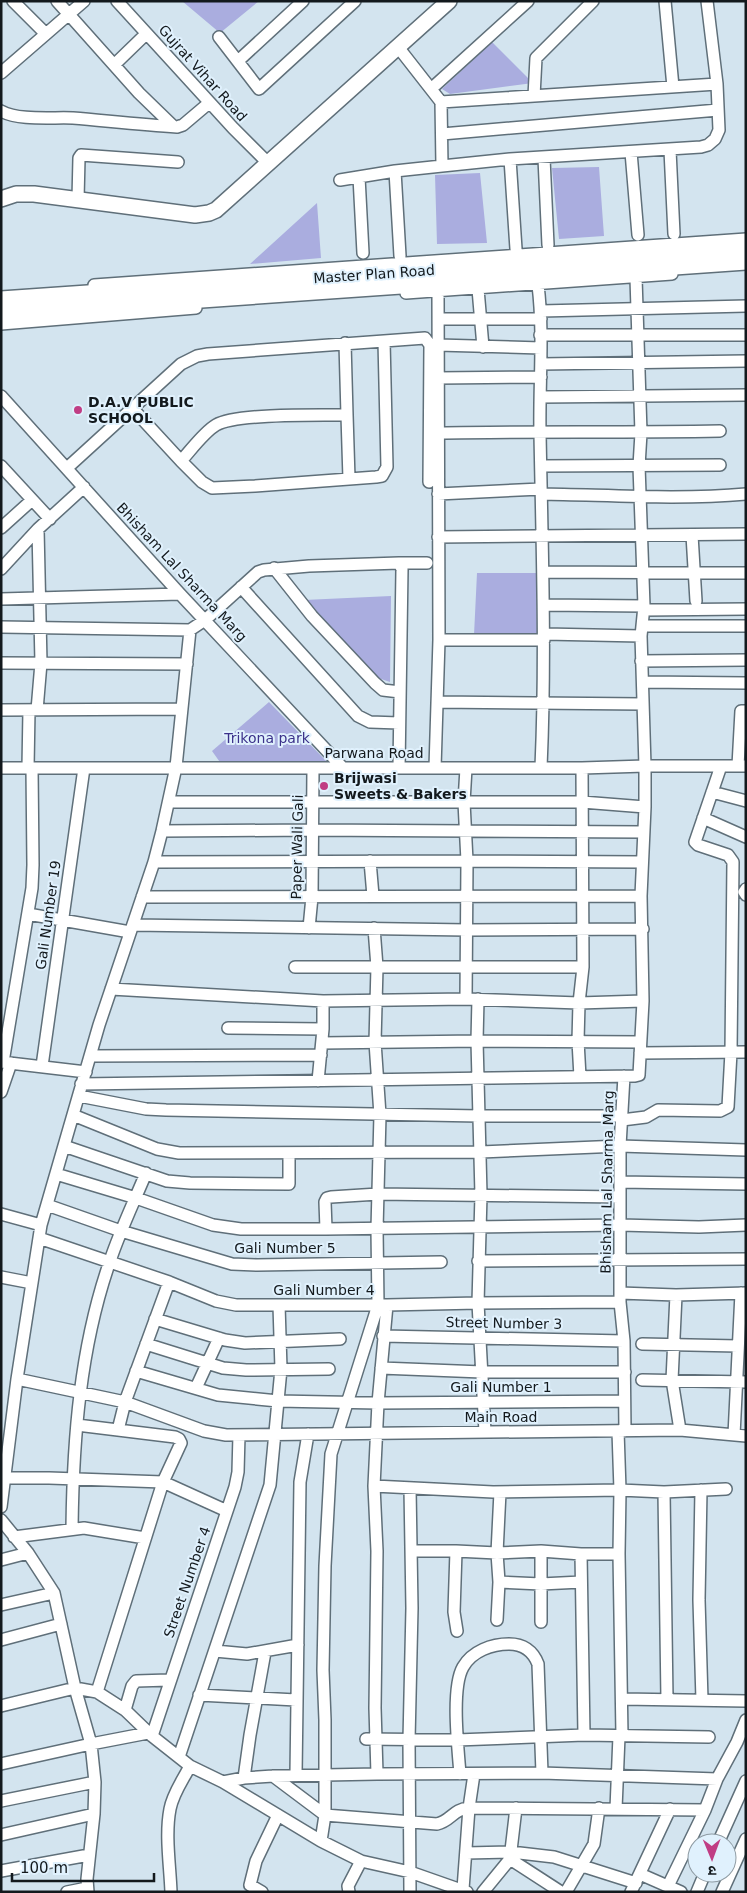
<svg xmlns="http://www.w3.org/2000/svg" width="747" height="1893" viewBox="0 0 747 1893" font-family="'DejaVu Sans','Noto Sans Devanagari',sans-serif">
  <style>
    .green { fill: #aaaddf }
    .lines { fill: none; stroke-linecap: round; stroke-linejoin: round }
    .street-casing { stroke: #5f6f79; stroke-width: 14 }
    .secondary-casing { stroke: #5f6f79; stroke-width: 18 }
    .street { stroke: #fff; stroke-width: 11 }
    .secondary { stroke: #fff; stroke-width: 15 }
    .poi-dot { fill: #c03d84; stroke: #e0f1fd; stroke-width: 2 }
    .labels { text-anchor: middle; stroke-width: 4; stroke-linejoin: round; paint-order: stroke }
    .street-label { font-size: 14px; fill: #13191d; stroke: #e0f1fd }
    .poi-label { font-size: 14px; font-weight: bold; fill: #13191d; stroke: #e0f1fd; text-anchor: start }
    .park-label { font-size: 14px; fill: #3b318a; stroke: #e0f1fd }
  </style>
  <rect width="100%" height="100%" fill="#d3e4ef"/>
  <path class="green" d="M182,1h77l-39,32z
    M492,42l41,41 -83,11 -8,-5z
    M599,167l5,69 -45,3 -7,-71z
    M480,173l7,70 -50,1 -2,-69z
    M317,203l4,55 -71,6z
    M477,573h59l1,62h-63z
    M391,596l-1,86 -15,-5 -71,-77z
    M269,702l60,62 -107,1 -10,-14z"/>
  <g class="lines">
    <g class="street-casing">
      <path id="street" d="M57,1l82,92 34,33
        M117,1l116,127 35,35
        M665,1l8,86
        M46,34l38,-33
        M219,37l40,52 96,-88
        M398,47l43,55 1,64 68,-7 191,-12 7,-2 7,-6 4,-9 -2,-46 -10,-83
        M238,61l65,-60
        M114,65l32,-31
        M1,73l45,-39 -33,-33
        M431,89l97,-88
        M534,96l2,-38 57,-57
        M441,102l276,-18
        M1,111c18,10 52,6 72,7 35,3 69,7 104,9l6,-2 26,-22
        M442,134l276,-24
        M670,150l4,84
        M631,152l7,83
        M544,158l4,87
        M510,159l6,90
        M395,171l5,85
        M359,177l4,76
        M340,180l55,-9 47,-5
        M78,199l1,-41 2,-3 97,7
        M94,285l652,-46
        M538,285c6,49 1,99 2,148 2,111 6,223 1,334
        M478,289l5,58
        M406,293l266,-19
        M541,311l205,-5
        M438,319h103
        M1,324l195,-16
        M540,335h206
        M384,341l41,-3 5,7 -1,137
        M438,345l103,3
        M541,364l205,-3
        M438,378l103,-1
        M1,396l179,198 163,174
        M541,397l205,-2
        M347,415l2,64
        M438,433c94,-2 188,0 282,-2
        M181,461c10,-11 23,-29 35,-36 20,-12 104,-10 131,-10l-2,-72
        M1,466l49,53
        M541,466l179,-1
        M67,468l114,-104 16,-8 11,-2 176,-13 3,126 -5,9 -6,1 -121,9 -43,2 -10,-6 -21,-21 -48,-52
        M438,494l103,-5
        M541,494c68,1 137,6 205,0
        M1,528l31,-28
        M692,535l4,66
        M438,537l308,-3
        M399,563h28
        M274,568l38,48 63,67 8,7 17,2
        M1,569l37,-40 46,-42
        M543,572l203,1
        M241,587l117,129 12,6 29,1
        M1,599l179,-5
        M544,605l100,1
        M644,610l102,-1
        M642,626h104
        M1,627l189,3
        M545,634l96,2
        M439,640h105
        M641,661l105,-1
        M1,663l186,1
        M643,682l103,1
        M437,702l206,2
        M1,710l181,-1
        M37,710l4,-47 -3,-134
        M738,766l3,-55h5
        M1,768h581l63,-2h101
        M28,768l1,-58
        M435,768l4,-128 -1,-349
        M466,768l-2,34 3,59 -1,138
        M712,792l34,9
        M169,802h413l63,5
        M703,818l43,19
        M162,831l150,-1 331,2
        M370,861l3,35
        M154,862l313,-1 175,1
        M746,889l-2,3 2,3
        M142,897l499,-1
        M28,914l102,18
        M133,925l334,5 176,-1
        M309,928l3,-31 1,-129
        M295,967h288
        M111,989l212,12 143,-2 113,4 64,-2
        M478,999l-1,42 4,154 -3,108 7,129
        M228,1028l95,1
        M322,1043l155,-2 163,1
        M640,1053l106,-1
        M90,1056l231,-1
        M1,1062l85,10
        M3,1062l29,-174 1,-23 -1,-97
        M42,1066l42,-298
        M624,1076l-4,70v156l4,39 1,90
        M580,1077l-2,-36 1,-38 4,-36 -1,-199
        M318,1081l5,-52v-28
        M81,1084l554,-8 4,-1 4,-74 -2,-105 4,-89v-41l-4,-130 3,-30 -5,-140 2,-33 -5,-155
        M1,1092l10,-29
        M79,1096l67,13 20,1 313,6h143
        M73,1115l84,34 22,4 302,-1 139,-6 126,4
        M622,1120l24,-3 12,-7 62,1 8,-4 3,-55 2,-190 -5,-7 -30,-10 -3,-3 26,-76
        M64,1146l103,35 23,2 99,1v-31
        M56,1174l80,24 77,27 28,4h85l294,-4 79,2 47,-2
        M620,1182l126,2
        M47,1205l74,26 111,33 25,1 184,-3
        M1,1214l40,11
        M326,1229l-1,-27 2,-4 4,-1 47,-3 242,3
        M39,1238l130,44 47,19 20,4h151l91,-2 142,-1
        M478,1261l268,-2
        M1,1277l31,6
        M620,1293l56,2 70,-2
        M676,1295l-4,85 8,50
        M155,1319l70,21 20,3 95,-4
        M383,1336l241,5
        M146,1344l77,24 23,2 83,-1
        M642,1344l96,2
        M381,1368l101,4h143
        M136,1371l82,24 60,6 100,2 246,-2
        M17,1379l108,23 79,29 22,4 454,-5 66,6
        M642,1380l104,2
        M196,1388l23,-50
        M77,1425l98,12 4,2 2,4 -18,39 -66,210
        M118,1430l7,-28 44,-120
        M618,1431l2,59 -1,64
        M734,1435l7,-142
        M6,1478h43l114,4 64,29
        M374,1486l119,6 127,-2 44,2 62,-3
        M701,1490l-2,110 3,100
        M664,1492l3,207
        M1,1507l16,-128 24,-154 58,-200 55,-163 8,-31 14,-64 14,-137 15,-10 53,-48 6,-2 45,-4 90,-3 3,6 -3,199
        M1,1520l27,33 26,40 21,95 16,56 4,38 -1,32 -7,65 1,13
        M72,1529c1,-90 8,-182 38,-268 10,-30 24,-59 36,-88
        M14,1537l70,-9 61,10
        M411,1551h45l41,2 44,-2 40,3
        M456,1551l-2,61 3,19
        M1,1560l27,-7
        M499,1582l42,2 40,-2
        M1,1605l53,-12
        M497,1620l2,-38 -2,-29 3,-61
        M541,1622v-71
        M1,1640l60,-16
        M215,1651l32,3 51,-9
        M199,1695l97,5
        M622,1699l124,2
        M1,1706l74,-18 22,4 28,18 27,26 38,30 33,16 98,59 40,20 49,11 57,20
        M125,1710l7,-24 4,-5 33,-1
        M584,1735l-3,-181h38l3,182
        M152,1736l83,-249 3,-15 1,-37
        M366,1739l91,1 127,-5 125,2
        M179,1757l91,-272 11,-116 -2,-64
        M1,1764l90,-20 57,-11
        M377,1774l-2,-66 2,-157 -3,-65 4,-83 9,-98
        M460,1774c-2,-26 -9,-86 3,-107 9,-16 29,-23 46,-23 14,0 24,7 29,20l4,109
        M296,1775l4,-293 8,-48
        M273,1776l52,39
        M244,1778l6,-43 15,-83
        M223,1782l21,-4 29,-2 104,-2 165,-1 175,6
        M1,1801l94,-19
        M616,1809l3,-73
        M325,1815v-95l-2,-50 2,-104 6,-112 47,-149 -1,-76 3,-114 -5,-73 2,-75 -3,-39
        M1,1835l93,-21
        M321,1841l4,-26 112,9c14,-3 16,-15 32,-16l236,2
        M718,1843l28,-62
        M466,1853l45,-1 43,5 82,26
        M510,1859l51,33
        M1,1871l88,-16
        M640,1874l41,18
        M668,1886l37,-76 12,-31 20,-37 9,-22
        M463,1889l6,-81 5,-34
        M67,1892l20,-4
        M171,1892c-1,-27 -6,-57 -1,-83 3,-16 13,-29 20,-43
        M262,1892l-12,-7 6,-24 22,-46
        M349,1892l-1,-6 13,-25
        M410,1892l-1,-152 3,-132 -2,-120
        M483,1892l27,-33 6,-51
        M566,1892l28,-48 5,-36
        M631,1892l39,-83
        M697,1892l8,-19
        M722,1892l24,-53"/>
    </g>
    <g class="secondary-casing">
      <path id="secondary" d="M1,199l15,-5h18l161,21 14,-2 7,-3 233,-209
        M1,299l745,-52
        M1,314l745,-52"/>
    </g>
    <use href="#street" class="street"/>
    <use href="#secondary" class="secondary"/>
  </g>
  <g class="poi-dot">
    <circle cx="78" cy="410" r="5"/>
    <circle cx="324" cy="786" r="5"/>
  </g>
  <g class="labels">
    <g class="street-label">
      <text transform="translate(203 73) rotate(48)" y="5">Gujrat Vihar Road</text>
      <text transform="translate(374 274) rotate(-4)" y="5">Master Plan Road</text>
      <text transform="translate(182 572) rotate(47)" y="5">Bhisham Lal Sharma Marg</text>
      <text x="374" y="758">Parwana Road</text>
      <text transform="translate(297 847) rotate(-89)" y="5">Paper Wali Gali</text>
      <text transform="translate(48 915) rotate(-82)" y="5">Gali Number 19</text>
      <text transform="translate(607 1182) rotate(-89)" y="5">Bhisham Lal Sharma Marg</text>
      <text x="285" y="1253">Gali Number 5</text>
      <text x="324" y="1295">Gali Number 4</text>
      <text transform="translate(504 1323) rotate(1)" y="5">Street Number 3</text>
      <text x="501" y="1392">Gali Number 1</text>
      <text x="501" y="1422">Main Road</text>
      <text transform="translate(187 1582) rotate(-71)" y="5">Street Number 4</text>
    </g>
    <g class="poi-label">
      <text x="88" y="407">D.A.V PUBLIC<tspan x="88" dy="16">SCHOOL</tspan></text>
      <text x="334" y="783">Brijwasi<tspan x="334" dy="16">Sweets &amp; Bakers</tspan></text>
    </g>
    <g class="park-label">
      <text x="267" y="743">Trikona park</text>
    </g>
  </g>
  <rect width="747" height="1893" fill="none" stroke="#13191d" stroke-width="5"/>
  <g transform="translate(712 1858) rotate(179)"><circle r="24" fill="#e0f1fd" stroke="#8e9ba3"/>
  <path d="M0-4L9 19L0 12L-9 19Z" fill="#c03d84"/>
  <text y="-8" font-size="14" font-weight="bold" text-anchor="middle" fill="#13191d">उ</text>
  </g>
  <path d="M12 1873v8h142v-8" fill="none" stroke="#13191d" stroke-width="2.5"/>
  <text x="20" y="1873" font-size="15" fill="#13191d" stroke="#e0f1fd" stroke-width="4" paint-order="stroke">100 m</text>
</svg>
